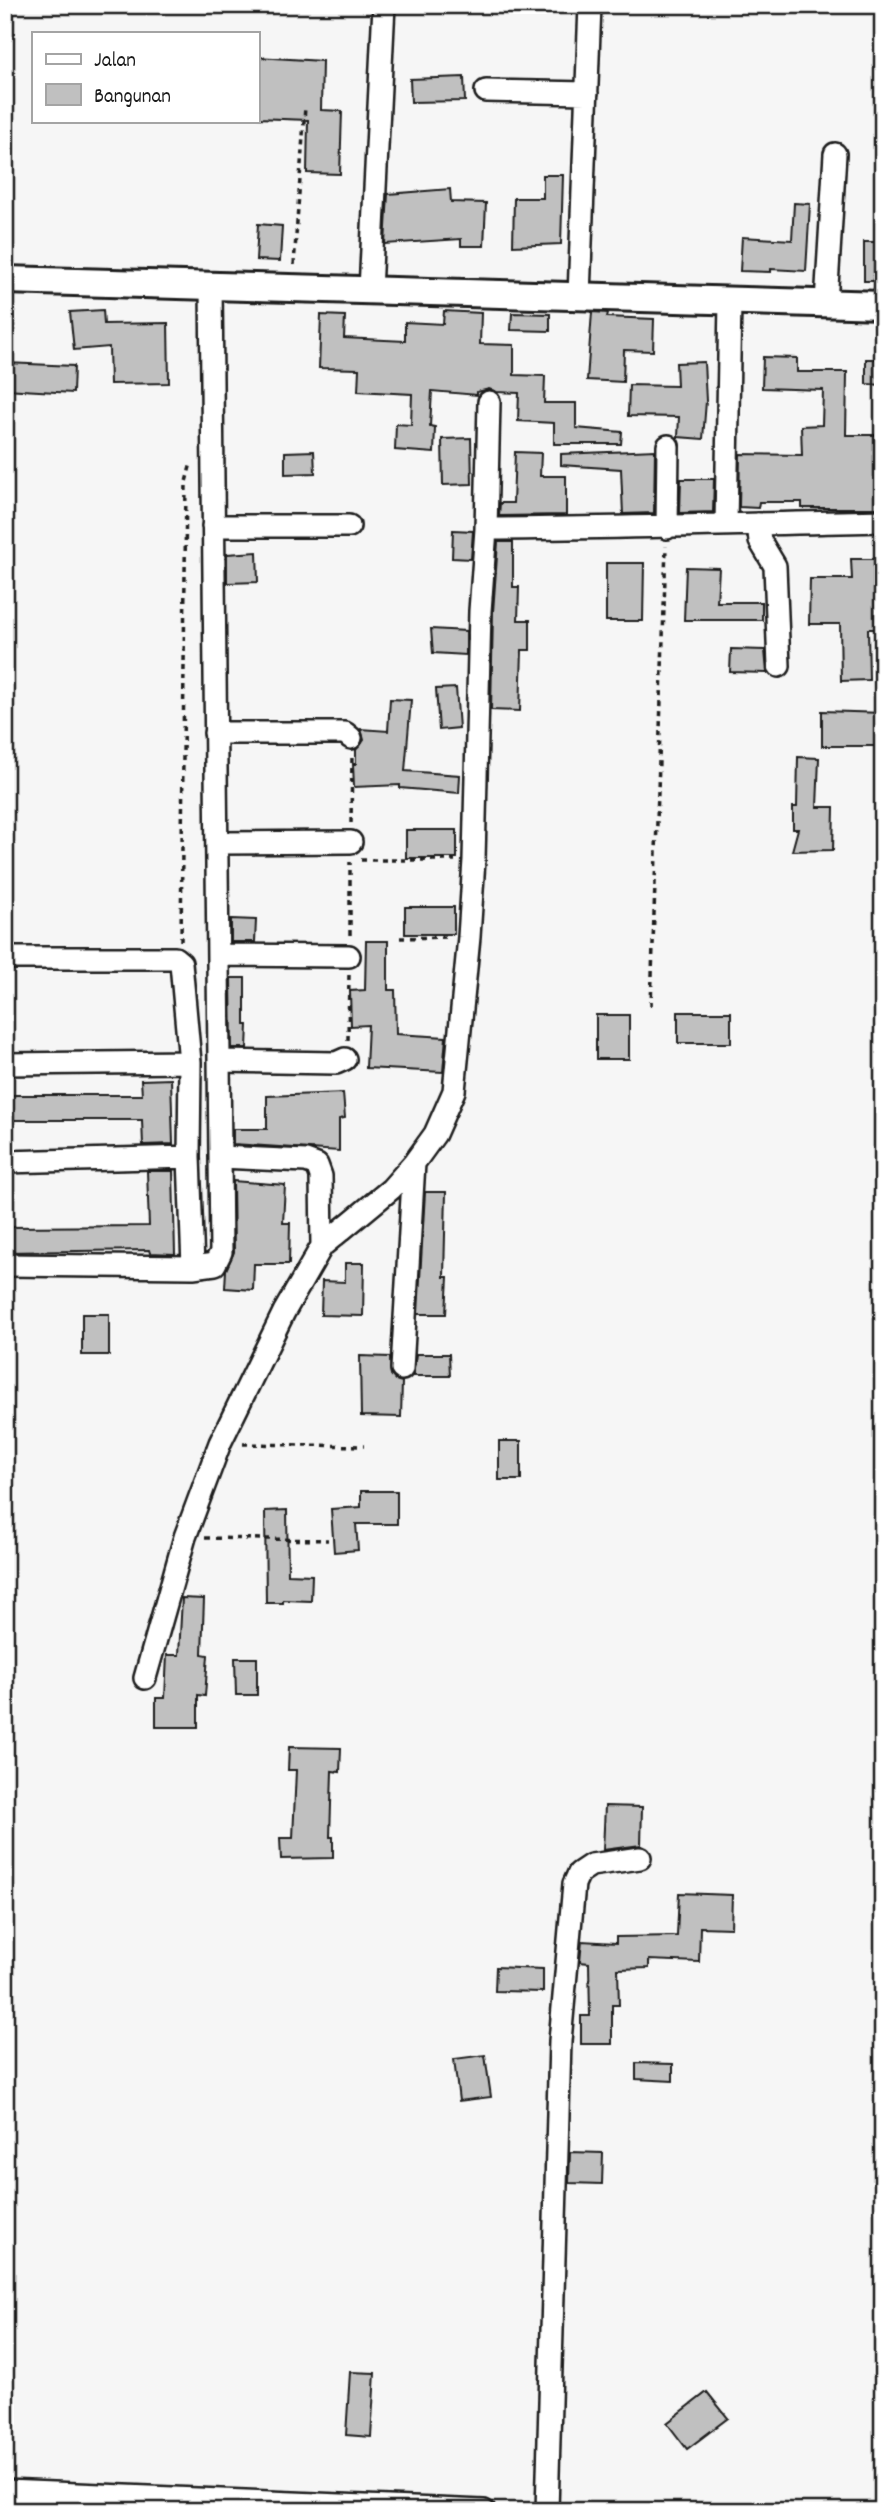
<svg xmlns="http://www.w3.org/2000/svg" width="888" height="2516" viewBox="0 0 888 2516" font-family="Dekko,sans-serif">
  <style>
    .building { fill: #c0c0c0; stroke: #1c1c1c; stroke-width: 2 }
    .lines { fill: none; stroke-linecap: round; stroke-linejoin: round }
    .minor-casing { stroke: #1c1c1c; stroke-width: 26 }
    .major-casing { stroke: #1c1c1c; stroke-width: 32 }
    .path { stroke: #1c1c1c; stroke-width: 3.5; stroke-dasharray: 5 5; stroke-linecap: butt }
    .minor { stroke: #fff; stroke-width: 21 }
    .major { stroke: #fff; stroke-width: 26 }
  </style>
  <rect width="100%" height="100%" fill="#f6f6f6"/>
  <filter id="ink" filterUnits="userSpaceOnUse"><feTurbulence type="fractalNoise" baseFrequency=".0143" numOctaves="2"/><feDisplacementMap in="SourceGraphic" scale="14" xChannelSelector="R" yChannelSelector="G"/><feConvolveMatrix kernelMatrix="1 2 1 2 8 2 1 2 1" color-interpolation-filters="sRGB"/></filter>
  <g filter="url(#ink)">
    <path class="building" d="M257,57l65,4 -1,49 21,1 -2,63 -33,-1 1,-53 -51,-2z
      M464,77l1,24 -54,1 -1,-23z
      M543,175h20l-2,69 -48,2 1,-48h29z
      M450,189l1,13 35,1 -2,43h-23v-7l-76,5 3,-50z
      M794,203l16,1 -4,67 -35,-2v3l-31,-1 2,-34 50,3z
      M258,224l24,2 -2,35 -24,-1z
      M864,242h19v39h-19z
      M103,310l1,14 64,-1 1,60 -59,1 -1,-37 -35,3 -4,-38z
      M444,311l37,2 -1,31 34,1v30l31,1 -1,27h32v25l46,4 -1,12h-67v-21l-36,-2 1,-28 -22,-1 -8,-3 -12,3v3l-45,-4 -2,35 5,1 -1,26 -39,-3 1,-26 15,1 1,-31 -54,-3 1,-22 -40,-1 2,-53 24,1 -1,22 61,3v-19l38,2z
      M592,312l16,1 -1,4 47,2 -1,32 -29,-1 -1,32 -36,-2z
      M512,313l38,1v17l-39,-1z
      M763,357l34,1v14h50l-1,63h32v56h5v17h-81v-6h-43l-1,6 -19,-1 1,-53 62,1 -1,-29 21,-1 1,-35 -61,-2z
      M866,359h17v26l-17,-1z
      M704,362l2,39 -3,38 -25,-2 1,-20 -51,-1 1,-31 48,1 -1,-23z
      M6,363l68,3 -1,27 -68,-4z
      M471,438l1,46 -29,1 -1,-46z
      M655,450l-1,63 -31,1 -2,-45 -60,-4v-11z
      M314,451l1,22 -30,1v-22z
      M515,452l26,1 -1,23h26v39l-67,1 1,-13h13z
      M681,479h33l-1,33 -33,1z
      M453,530l20,1 -2,28 -19,-1z
      M498,542h15v45h6l-1,33h12v30h-8l-2,61 -29,-1 2,-98z
      M257,552l1,30 -31,1v-29z
      M851,559h26l1,70h-10l1,51 -28,1 -1,-57h-31l1,-45h42z
      M606,563h38l-1,58h-37z
      M686,567l33,1 -2,34h45v18h-78z
      M431,629l35,2v24l-33,-2z
      M731,649l34,1 2,23 -37,-1z
      M456,688l3,40 -20,2 -3,-41z
      M390,699l21,1 -6,71 55,4 -1,18 -59,-5v-3l-46,2 -1,-23h3v-14l8,-10 -3,-11 27,2z
      M822,711l61,2v33h-61z
      M798,757l21,1 -2,49h17l-1,43 -41,1 6,-22h-5v-22h4z
      M406,830h51v28h-51z
      M405,907h49v27h-49z
      M231,919l25,1 -1,22h-24z
      M366,941h22v49h7l1,44 50,3 -3,35 -77,-4 2,-43 -17,1 -1,-35 15,-1z
      M231,978h14v47h3l-1,23h-15z
      M678,1012h53v31h-53z
      M596,1015h33v44h-33z
      M171,1079l2,65 -30,1 -1,-25h-137v-25h137l-1,-15z
      M343,1093l2,25 -6,1v32l-106,-7v-15h34v-33z
      M147,1171h26l2,83 -25,-1 -1,-3 -144,2v-25l144,-1z
      M233,1181l52,4 -2,38h7l-1,41h-35l-1,26 -28,-2 1,-18 8,-18z
      M425,1192h21l-2,85h4l-2,37h-28z
      M345,1263h19l-1,53 -42,-1 1,-34 23,1z
      M82,1314h27v41h-27z
      M416,1354h33l1,22h-37z
      M360,1356l30,1 1,18 4,5 7,2 -1,35 -40,-1z
      M499,1441h22v39h-22z
      M361,1491h36v33h-41l2,26 -24,2 -3,-43 30,-2z
      M287,1510l1,64 24,1 -1,26 -28,-1v3h-17l-1,-92z
      M182,1598l22,1 -2,55 6,1 -3,41 -7,-1v32h-42v-29h9l2,-43h12z
      M235,1658h22v37h-21z
      M289,1747l52,1 -1,24 -8,-1 -2,66h3v21l-52,1 -1,-21h13l3,-68h-8z
      M605,1806l37,1 -1,38 -38,5z
      M679,1893l53,2 -1,33 -31,-1 -1,35 -50,-2v8l-31,1 1,36h-7v39h-31v-28h9l-1,-53 -9,-1 2,-21 34,2v-6l61,-1z
      M496,1967l47,2v23l-48,-1z
      M485,2055l6,42 -32,4 -5,-42z
      M636,2063l37,1v17l-37,-2z
      M570,2152l33,1 -1,31 -33,-1z
      M350,2372l25,1 -4,64 -25,-2z
      M707,2392l21,26 -41,31 -20,-26z"/>
    <g class="lines">
      <g class="minor-casing">
        <path id="minor" d="M486,91l101,2
          M370,290l14,-285
          M579,296l11,-291
          M826,303l9,-149
          M726,524l4,-223
          M758,524l2,17 15,25 4,100
          M213,526h136
          M667,528l1,-82
          M486,529c132,-1 264,-5 397,-8
          M215,733h130l6,5
          M217,843l134,-1
          M218,955l131,1
          M5,958h170l6,5 9,99 -1,95 4,110
          M219,1061l117,2 9,-4
          M5,1064l185,-2
          M220,1157l86,4 11,4 4,11 1,70
          M5,1162l184,-5
          M5,1265l188,2 22,-3 6,-12 -10,-966
          M402,1369l12,-206
          M145,1678l40,-141 35,-94 64,-131 38,-66 69,-57 23,-26 21,-29 19,-43 15,-154 5,-77 6,-249 6,-82 3,-127
          M5,2491l479,20
          M547,2511l13,-470 14,-157 5,-11 12,-8 49,-7"/>
      </g>
      <g class="major-casing">
        <path id="major" d="M5,280l878,25"/>
      </g>
      <path class="path" d="M294,265l11,-158
        M351,823l1,-66
        M361,860h94
        M350,935v-73
        M400,938l50,-1
        M181,941l5,-459 5,-19
        M651,1006l15,-460
        M348,1040l1,-66
        M243,1444l121,2
        M205,1538l123,2"/>
      <use href="#minor" class="minor"/>
      <use href="#major" class="major"/>
    </g>
  </g>
  <rect width="888" height="2516" fill="none" stroke="#fff" stroke-width="28"/>
  <rect x="14" y="14" width="860" height="2488" fill="none" stroke="#1c1c1c" stroke-width="2.5" filter="url(#ink)"/>
  <rect x="32" y="32" width="228" height="91" fill="#ffffff" stroke="#a4a4a4" stroke-width="2"/>
  <rect x="46" y="54" width="35" height="10" fill="#ffffff" stroke="#a4a4a4" stroke-width="2"/>
  <text x="94" y="66" font-size="21" fill="#1c1c1c">Jalan</text>
  <rect x="46" y="84" width="35" height="21" fill="#c0c0c0" stroke="#a4a4a4" stroke-width="2"/>
  <text x="94" y="102" font-size="21" fill="#1c1c1c">Bangunan</text>
</svg>
